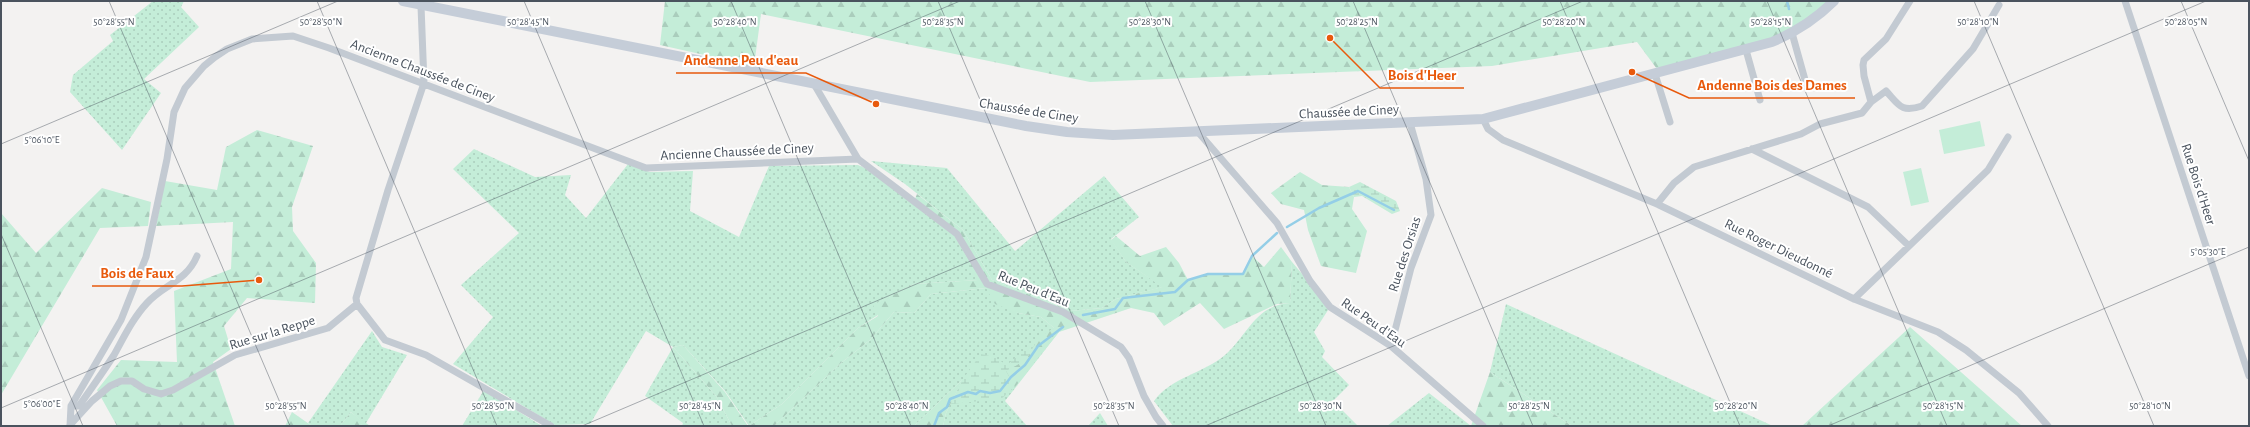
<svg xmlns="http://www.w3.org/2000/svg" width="2250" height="427" viewBox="0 0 2250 427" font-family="'Alegreya Sans',sans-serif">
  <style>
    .grass { fill: url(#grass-dots) }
    .forest { fill: url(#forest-firs) }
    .wetland { fill: url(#wetland-marsh) }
    .garden { fill: #c4edd8 }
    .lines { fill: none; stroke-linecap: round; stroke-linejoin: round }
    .stream { stroke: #94cee7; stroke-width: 2.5 }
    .minor { stroke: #c3cad2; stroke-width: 7 }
    .secondary { stroke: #c5cdd8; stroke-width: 10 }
    .ticks { fill: none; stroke: #4a535e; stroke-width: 1; stroke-opacity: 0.45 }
    .labels { text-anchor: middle; stroke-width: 4; stroke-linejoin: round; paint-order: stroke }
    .street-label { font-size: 14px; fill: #4a535e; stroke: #fff }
    .ticks-label { font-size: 10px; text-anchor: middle; fill: #4a535e; stroke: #fff; stroke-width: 4; stroke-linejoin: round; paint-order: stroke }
    .leader { fill: none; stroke: #e8590c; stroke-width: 1.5 }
    .callout-dot { fill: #e8590c; stroke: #fff; stroke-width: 1.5 }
    .callout-label { font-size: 15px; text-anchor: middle; font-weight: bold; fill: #e8590c; stroke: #fff; stroke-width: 4; stroke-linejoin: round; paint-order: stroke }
  </style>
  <defs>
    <pattern id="grass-dots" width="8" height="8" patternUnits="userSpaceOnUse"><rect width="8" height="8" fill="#c4edd8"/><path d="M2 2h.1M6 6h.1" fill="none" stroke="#aacdbc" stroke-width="1.8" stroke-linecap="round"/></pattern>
    <pattern id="forest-firs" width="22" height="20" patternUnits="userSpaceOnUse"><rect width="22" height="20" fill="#c4edd8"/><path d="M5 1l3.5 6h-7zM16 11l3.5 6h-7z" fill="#aacdbc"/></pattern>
    <pattern id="wetland-marsh" width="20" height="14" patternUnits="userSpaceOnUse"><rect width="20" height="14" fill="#c4edd8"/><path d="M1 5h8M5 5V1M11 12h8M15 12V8" fill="none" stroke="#aacdbc"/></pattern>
  </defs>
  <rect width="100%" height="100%" fill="#f3f2f1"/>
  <path class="grass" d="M153,1h31l-3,6 18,20 -55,52 17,14 -39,57 -52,-58 3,-17 40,-34 -3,-6z
    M474,149l61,28 36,-2 -6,20 21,23 42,-54 22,8 43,-1 -3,40 49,26 30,-71 89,-1 11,5 86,66 24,44 -65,4 -40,21 4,10 -20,13 -76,76 -33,22 -24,-35 -42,-46 -10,2 43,49 16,30h-50l1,-3 -38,-27 28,-49 -27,-16 -56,93 -35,1 -102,-61 40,-47 -32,-32 58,-52 -66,-64z
    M871,161l76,7 68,83 89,-75 35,41 -28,22 15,23 37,25 -47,12 -14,9 -31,3 -79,-31 -29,-50 -58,-46z
    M1292,262l38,45 -16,25 11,19 -3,6 27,28 -16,16 25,25h-185l-19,-25c16,-23 50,-28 71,-46 23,-20 30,-50 65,-52z
    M986,288l32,25 23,4 18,15 -54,69 22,25h-84l3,-13 16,-33 -48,46h-140l67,-63 29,-23 24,-28 20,1 17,-19z
    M1506,304l267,122h-201l-82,-54z
    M372,331l10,16 25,8 -41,68 4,3h-9l1,-4 -11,-10 -11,14h-28l-4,-3z
    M484,390l58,36h-80z
    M1429,393l42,33h-84z
    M1100,413l8,13h-20z"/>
  <path class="forest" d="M665,1h1169l-42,32 -135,36 -20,-27 -145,24 -402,16 -329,-68 -7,52 -94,-21z
    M257,130l56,16 -21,61 1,24 23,32 -1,40 -68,-5 -23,28 7,23 -18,13 22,64h-118l-20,-36 24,-30 56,2 -3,-71 57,-22 2,-47 -77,4 9,-45 52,9 9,-43z
    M1300,172l22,13 27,2 5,10 -2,12 15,22 -11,42 -35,-7 -13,-36 -4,-20 -23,-6 -10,-11z
    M102,188l49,14 -3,24 -48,2 -99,167v-182l35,40z
    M917,194l46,36 29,50 79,31 31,-3 14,-9 46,-12 -36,-25 -15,-22 5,-4 24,20 26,-9 13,16 9,17 20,-6h35l9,-18 12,11 17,-20 11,15 -2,41 -13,1 -53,25 -24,-26 -36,23 -10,-13 -23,-5 -72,24 -44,55 -10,-16 21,-11 13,-23 15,-9 -13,-11 -23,-4 -23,-9 -9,-16 -55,6 -17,19 -20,-1 -24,28 -29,23 -67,63h-25l33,-22 76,-76 20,-12 -5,-11 41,-21 64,-4 -23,-44 -42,-32z
    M1910,327l112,99h-220z
    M683,345l42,47 23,34h-16l-16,-30 -43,-49z
    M1490,372l82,54h-101z
    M963,379l-17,34 -3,13h-29z
    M292,412l20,14h-27z
    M351,412l12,10 -2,4h-21z"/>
  <path class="wetland" d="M1360,182l36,19 4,10 -8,3 -30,-18 -8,1 -5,-10z
    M1039,337l-13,23 -20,11 9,16 -14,12 -50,5 12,-25 18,-25 13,3 13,8z"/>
  <path class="garden" d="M1980,121l5,25 -41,8 -5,-24z
    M1921,168l8,34 -18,4 -8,-34z"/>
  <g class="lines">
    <path class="stream" d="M1787,1l2,8
      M1287,227l32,-19 39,-17 36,19
      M1083,315l32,-6 8,-11 52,-6 13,-12 20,-6h35l9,-18 25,-23
      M934,426l5,-13 8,-6 3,-8 18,-7 8,2 4,-3 10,2 10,-2 11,-14 14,-12 13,-19 25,-19"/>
    <path class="minor" d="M2125,1l124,375
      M421,6l3,77 -36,107 -32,108 1,6 28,36 41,15 125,71
      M1792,33l15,54
      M1746,50l14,50
      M1655,74l15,48
      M814,84l44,75 99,75 30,50 76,28 58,35 8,11 15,38 12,21 7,9
      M1871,102l15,-11c13,14 15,22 36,15l51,-57 26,-44
      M1483,119l5,10 15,11 154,64 197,95 84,33 28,18 53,43 29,33
      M1198,132l79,91 33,58 20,26 61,39 92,80
      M1752,149l116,58 41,39
      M1657,204l17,-21 20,-16 107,-33 19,-10 42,-11 9,-11 -7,-26 -1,-11 1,-5 22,-21 24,-38
      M1854,299l134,-129 20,-33
      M1391,346l20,-78 20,-53 -5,-36 -16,-56
      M71,406h8c12,-17 24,-34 35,-51 10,-18 19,-37 33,-52 17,-19 39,-21 50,-47
      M70,425l22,-24 18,-15 11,-5h11l12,8 17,5 12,-4 62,-35 93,-27 29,-24
      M70,426l1,-20 50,-86 25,-63 21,-98 7,-47 11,-24 19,-22 11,-9 12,-8 25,-10 41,-3 36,12 317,120 212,-9"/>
    <path class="secondary" d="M403,1l623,125 41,6 46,3 370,-16 289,-77c24,-10 43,-22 62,-41"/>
  </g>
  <path class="ticks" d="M109,1l181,425M317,1l180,425M524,1l180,425M731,1l180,425M938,1l181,425M1145,1l181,425M1353,1l180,425M1560,1l180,425M1767,1l180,425M1974,1l180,425M2181,1l68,160M1,144l337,-143M1,234l82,192M1,408l959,-407M582,426l1001,-425M1205,426l1001,-425M1828,426l421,-179"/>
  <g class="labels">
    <g class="street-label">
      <text transform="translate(423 70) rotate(21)" y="5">Ancienne Chaussée de Ciney</text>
      <text transform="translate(1029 110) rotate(9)" y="5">Chaussée de Ciney</text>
      <text transform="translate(1349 111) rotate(-3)" y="5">Chaussée de Ciney</text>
      <text transform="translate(737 151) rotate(-3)" y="5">Ancienne Chaussée de Ciney</text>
      <text transform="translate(2199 184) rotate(72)" y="5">Rue Bois d'Heer</text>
      <text transform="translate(1779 248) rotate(26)" y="5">Rue Roger Dieudonné</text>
      <text transform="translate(1404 254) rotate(-72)" y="5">Rue des Orsias</text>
      <text transform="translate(1034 288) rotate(22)" y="5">Rue Peu d'Eau</text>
      <text transform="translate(1374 322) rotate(35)" y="5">Rue Peu d'Eau</text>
      <text transform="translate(272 332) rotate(-17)" y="5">Rue sur la Reppe</text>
    </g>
  </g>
  <g class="ticks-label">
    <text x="114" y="25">50°28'55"N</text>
    <text x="321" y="25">50°28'50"N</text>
    <text x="528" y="25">50°28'45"N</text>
    <text x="735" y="25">50°28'40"N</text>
    <text x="943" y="25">50°28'35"N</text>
    <text x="1150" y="25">50°28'30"N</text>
    <text x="1357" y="25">50°28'25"N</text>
    <text x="1564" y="25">50°28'20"N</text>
    <text x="1771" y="25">50°28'15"N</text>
    <text x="1978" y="25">50°28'10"N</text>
    <text x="2186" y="25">50°28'05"N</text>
    <text x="42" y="143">5°06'10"E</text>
    <text x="2208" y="255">5°05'30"E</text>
    <text x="42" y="407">5°06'00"E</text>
    <text x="286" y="409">50°28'55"N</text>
    <text x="493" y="409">50°28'50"N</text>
    <text x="700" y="409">50°28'45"N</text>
    <text x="907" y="409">50°28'40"N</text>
    <text x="1114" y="409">50°28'35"N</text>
    <text x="1321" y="409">50°28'30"N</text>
    <text x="1529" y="409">50°28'25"N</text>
    <text x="1736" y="409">50°28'20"N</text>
    <text x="1943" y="409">50°28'15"N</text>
    <text x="2150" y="409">50°28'10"N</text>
  </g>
  <path class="leader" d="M876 104L806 73H676M1330 38L1380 88H1464M1632 72L1689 98H1855M259 280L182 286H92"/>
  <g class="callout-dot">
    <circle cx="876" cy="104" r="4"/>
    <circle cx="1330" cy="38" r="4"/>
    <circle cx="1632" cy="72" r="4"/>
    <circle cx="259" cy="280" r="4"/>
  </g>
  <g class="callout-label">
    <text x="741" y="65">Andenne Peu d'eau</text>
    <text x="1422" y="80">Bois d'Heer</text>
    <text x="1772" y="90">Andenne Bois des Dames</text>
    <text x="137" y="278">Bois de Faux</text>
  </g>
  <rect width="2250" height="427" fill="none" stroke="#4a535e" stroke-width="4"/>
</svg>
